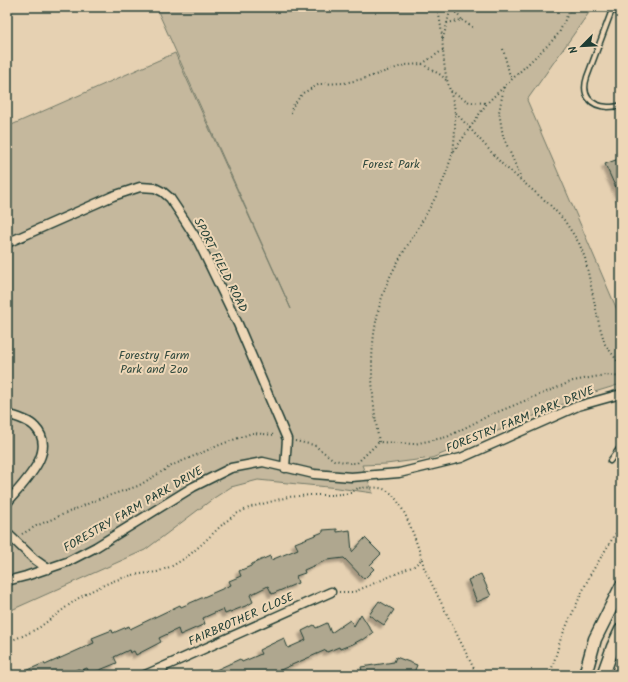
<svg xmlns="http://www.w3.org/2000/svg" width="628" height="682" viewBox="0 0 628 682" font-family="Kalam,sans-serif">
  <style>
    .green { fill: #c5b89d; stroke: #727a68 }
    .building { fill: #afa78f; stroke: #1f3d34; filter: url(#shadow) }
    .lines { fill: none; stroke-linecap: round; stroke-linejoin: round }
    .lane-casing { stroke: #1f3d34; stroke-width: 7 }
    .street-casing { stroke: #1f3d34; stroke-width: 11 }
    .secondary-casing { stroke: #1f3d34; stroke-width: 15 }
    .path { stroke: #1f3d34; stroke-width: 2; stroke-dasharray: 1 3; stroke-linecap: butt }
    .lane { stroke: #eed7b7; stroke-width: 4 }
    .street { stroke: #eed7b7; stroke-width: 8 }
    .secondary { stroke: #eed7b7; stroke-width: 12 }
    .labels { text-anchor: middle; stroke-width: 4; stroke-linejoin: round; paint-order: stroke }
    .park-label { font-size: 12px; fill: #30493e; stroke: #eed7b7 }
    .street-label { font-size: 12px; fill: #1f3d34; stroke: #eed7b7 }
  </style>
  <defs>
    <filter id="shadow"><feDropShadow dx="-3.5" dy="3.5" stdDeviation="1" flood-color="#0004"/></filter>
  </defs>
  <rect width="100%" height="100%" fill="#e6d1b2"/>
  <filter id="ink" filterUnits="userSpaceOnUse"><feTurbulence type="fractalNoise" baseFrequency=".025" numOctaves="2"/><feDisplacementMap in="SourceGraphic" scale="8" xChannelSelector="R" yChannelSelector="G"/><feConvolveMatrix kernelMatrix="1 2 1 2 8 2 1 2 1" color-interpolation-filters="sRGB"/></filter>
  <g filter="url(#ink)">
    <path class="green" d="M156,7h437l-66,93 94,219v65l-36,11 -153,63 -46,6 -24,1 11,28 -35,-5 -80,-8 -27,7 -17,11 -69,52 -138,62v-485l168,-74 116,256z"/>
    <path class="building" d="M621,158v41l-16,-35z
      M337,529v3l13,-2 2,22 13,-14 16,16 -11,11 4,4 -10,10 -20,-21 -17,2 -23,10 1,3 -9,3 2,7 -26,11 -4,-8 -18,9 3,7 -5,3 -23,9 -2,-5 -20,9 2,6 -25,11 -2,-6 -19,9 2,4 -25,13 -2,-4 -4,2 -1,-3 -15,7 3,6 -27,11 -3,-6 -5,2 -4,-1 -13,6h-48l27,-12 1,2 49,-22 -2,-5 20,-8 1,3 16,-7 1,3 50,-24 1,2 50,-22 -2,-4 12,-5 -2,-5 12,-5 1,-2 18,-8 1,4 27,-11 -3,-6 28,-11v-2z
      M481,574l10,22 -14,6 -9,-22z
      M379,601l15,9 -10,15 -15,-10z
      M361,614l12,19 -10,7 -1,-1 -9,5 -13,5 -1,-2 -12,5 -1,-2 -57,25h-64l35,-16 2,3 19,-8 -2,-4 25,-12 4,10 18,-8 -4,-9 12,-6 2,3 11,-5 4,10 19,-13 4,6z
      M396,657l21,8 -4,10h-50l-2,-8 33,-5z"/>
    <g class="lines">
      <g class="lane-casing">
        <path id="lane" d="M610,7l2,3 9,3
          M612,10l-25,67c-6,18 3,29 21,30 5,0 8,0 13,-2
          M610,461l11,-15"/>
      </g>
      <g class="street-casing">
        <path id="street" d="M7,243l106,-47 27,-9 15,1 8,4 7,6 10,15 18,28 40,83 49,115 -2,29
          M7,414c9,3 22,6 28,13 24,24 -13,57 -28,76
          M7,533l27,26 14,10
          M7,581l19,-5 41,-14 29,-15 97,-60 38,-19 32,-6 51,12 37,3 48,-4 62,-15 117,-52 43,-12
          M161,668l170,-76
          M145,675l16,-7 3,7"/>
      </g>
      <g class="secondary-casing">
        <path id="secondary" d="M585,675l10,-36 26,-52
          M603,675l10,-28 8,-17"/>
      </g>
      <path class="path" d="M462,20l13,9
        M447,23l15,-3 -11,-13
        M443,39l8,-32
        M503,49l8,31
        M422,64l19,11 5,5
        M504,87l-5,25 4,24 18,42
        M451,91l18,11 18,1
        M291,113l1,-6 11,-14 17,-9 24,-1 19,-4 42,-14 17,-1 21,-14
        M456,113l46,51 47,40 15,16 15,23 6,15 14,66 6,20 16,22
        M454,151l33,-48 64,-61 8,-9 12,-26
        M295,441l19,4 20,15 16,3h7l22,-21 35,2 33,-7 41,-21 85,-35 32,-6 16,2
        M379,442c-10,-58 -13,-122 16,-175 18,-33 40,-62 53,-99 1,-5 4,-11 5,-17 2,-13 3,-34 1,-46 -3,-12 -7,-23 -9,-35 -3,-21 -2,-42 -8,-63
        M22,534l14,-8 63,-27 39,-13 35,-21 49,-21 30,-11 23,2
        M422,559l2,9 53,107
        M339,592h15l60,-26 8,-7c-6,-17 -19,-61 -36,-69 -8,-4 -20,-2 -28,-2
        M7,642l18,-7 15,-8 37,-28 16,-9 20,-9 19,-6 25,-3 15,-6 15,-9 15,-13 22,-21 12,-9 15,-7 37,-10 23,-2h20l20,-2 7,-5v-2
        M550,675l11,-37 29,-63 31,-50"/>
      <use href="#lane" class="lane"/>
      <use href="#street" class="street"/>
      <use href="#secondary" class="secondary"/>
    </g>
  </g>
  <g class="labels">
    <g class="park-label">
      <text x="391" y="168">Forest Park</text>
      <text x="154" y="359">Forestry Farm<tspan x="154" dy="14">Park and Zoo</tspan></text>
    </g>
    <g class="street-label">
      <text transform="translate(221 265) rotate(63)" y="4">SPORT FIELD ROAD</text>
      <text transform="translate(520 419) rotate(-22)" y="4">FORESTRY FARM PARK DRIVE</text>
      <text transform="translate(133 509) rotate(-30)" y="4">FORESTRY FARM PARK DRIVE</text>
      <text transform="translate(241 619) rotate(-24)" y="4">FAIRBROTHER CLOSE</text>
    </g>
  </g>
  <rect width="628" height="682" fill="none" stroke="#eed7b7" stroke-width="24"/>
  <rect x="12" y="12" width="604" height="658" fill="none" stroke="#1f3d34" stroke-width="1.5" filter="url(#ink)"/>
  <g transform="translate(582 46) rotate(246)" stroke="#eed7b7" stroke-width="3" paint-order="stroke">
  <path d="M0-3L7 15L0 10L-7 15Z" fill="#1f3d34"/>
  <text y="-6" font-size="11" font-weight="bold" text-anchor="middle" fill="#1f3d34">N</text>
  </g>
</svg>
